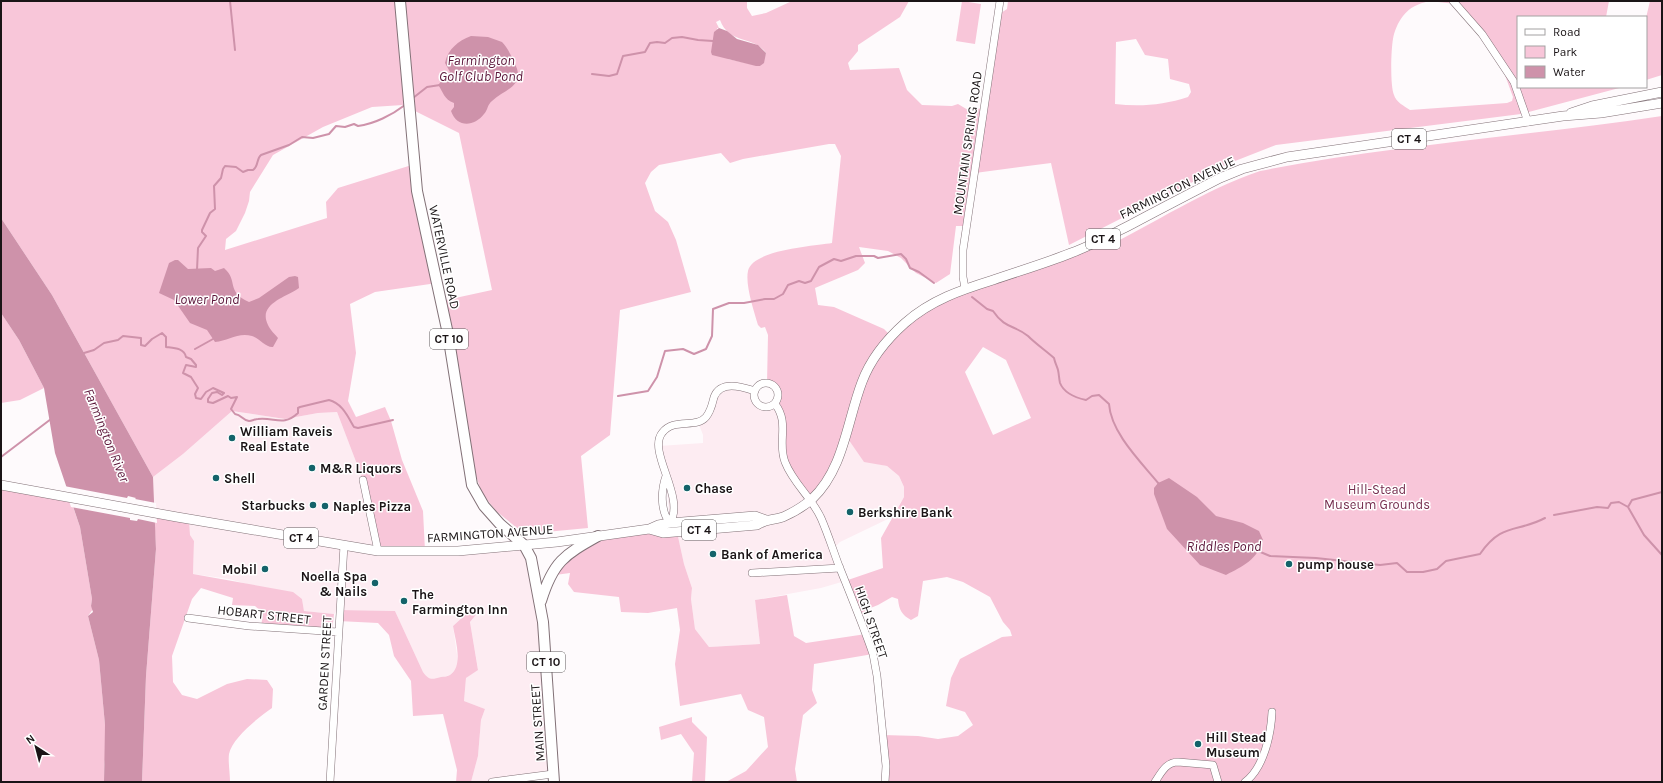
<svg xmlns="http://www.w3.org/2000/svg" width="1663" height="783" viewBox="0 0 1663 783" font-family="Karla,sans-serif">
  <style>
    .built { fill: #fdecf2 }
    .green { fill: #f8c6d9; fill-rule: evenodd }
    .water { fill: #ce92aa }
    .pier { fill: #fefafc }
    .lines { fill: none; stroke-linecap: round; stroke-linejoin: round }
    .stream { stroke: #ce92aa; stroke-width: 2 }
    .minor-casing { stroke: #827177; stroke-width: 8 }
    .major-casing { stroke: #827177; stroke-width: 10 }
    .highway-casing { stroke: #827177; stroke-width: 12 }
    .minor { stroke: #fff; stroke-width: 7 }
    .major { stroke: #fff; stroke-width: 9 }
    .highway { stroke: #fff; stroke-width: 10 }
    .poi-dot { fill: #14636a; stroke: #fff; stroke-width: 1.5 }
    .labels { text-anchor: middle; stroke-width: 3; stroke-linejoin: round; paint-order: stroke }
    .shield { fill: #fff; stroke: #5f5a5c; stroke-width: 1 }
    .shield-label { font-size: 12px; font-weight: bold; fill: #1a1416 }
    .street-label { font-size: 13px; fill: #1a1416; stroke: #fff }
    .poi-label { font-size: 13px; font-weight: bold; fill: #1a1416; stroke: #fff; text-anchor: start }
    .park-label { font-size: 13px; fill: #762e4f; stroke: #fff }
    .water-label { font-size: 14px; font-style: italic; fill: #5b1539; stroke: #fff }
  </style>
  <rect width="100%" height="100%" fill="#fefafc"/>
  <path class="built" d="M728,386l27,5 -1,8 5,7 8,2 8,-4 71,32 18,25 23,5 12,10 5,11v10l-12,20 -52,25 -7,7 12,32 -24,7 -66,12 5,44 -51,3 -14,-18 -4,-30 1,-11 -8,-24 -7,-32 89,-12 -96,3 -4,-47 -7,-30 44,-3v-8l-5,-13 6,-3 10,-20z
    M232,411l53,8 33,-6 19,-1 26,68 15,70 146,-5 16,57 13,172 -61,8h-21l7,-26 3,-36 4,-11 -21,-8 2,-23 12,-9 -8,-47 9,-11 -3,-6 -23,21 5,36 -2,7 -6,6 -18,5 -4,-1 -5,-7 -28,-61 -56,-1 -5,4 -30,-3 -2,-12 -73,-20 -36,-5 1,-33 -4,-6 -1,-16 -35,-6 -1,-36 30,-23z"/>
  <path class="green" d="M1,1h746v7l5,8 14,-3 26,-12h117l-9,16 -42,28v6l-10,12 2,7 49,-2 8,22 15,15 30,1 6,-2 10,6 16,-2 14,-93 9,-6 1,-8h601l-3,16h-88v70h105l-102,27 -245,31 -46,18 -161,82 -18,-82 -76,10 -9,53h-10l-6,48 -14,9 -20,-10 -15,-15 -13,-7 -29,-4 6,16 -7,7 -43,18 3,17 16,2 50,22 7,7 29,-26 186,-73 -4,12c53,-26 102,-59 158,-78 133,-26 268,-35 402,-55v666h-674l-9,-1 -94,1 -2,-47 35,1 20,3 20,-3 15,-11 -8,-13 -19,-6 5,-28 9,-19 42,-22 10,-1 -2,-6 -7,-8 -13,-25 -27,-15 -16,-5 -24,4 -5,35 -7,4c-9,-5 -12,-10 -13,-21l-6,-2 -14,8 -10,4 -8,10 -15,-38 38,-13 -2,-30 23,-41v-10l-5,-11 -12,-10 -23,-4 -18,-26 -9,26 -27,39 -22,-31 -5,-41 -8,-25c6,-9 3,-18 -8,-21l1,-48 -3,-8 -4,1 -3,-3c-4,-14 -13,-40 -10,-54 4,-21 65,-25 84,-28l9,-87 -6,-12h-6l-86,15 -13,4 -9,-10 -62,12 -8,7 -6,11 10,28 13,11 8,18 15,52 -71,18 -10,125 -29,21 7,72 -42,4 -29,-4 -21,-17 -14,-18 -7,-20 -29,-173 46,-10 -33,-157 -56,-28 -31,2 -49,20 -50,28 -23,37 -1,9 -4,12 -9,18 -10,8 -1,11 102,-32 -1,-16 12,-14 77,-24 22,119 -62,9 -25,12 6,49 -8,48 8,16 29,-10 6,14 11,39 21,51 2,40h-47l-15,-71 -26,-68 -19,1 -33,6 -53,-8 -49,43 -30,23 -101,-182 -51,-77zM1429,1l27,3 42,52 15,41 -1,4 -5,2 -97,7c-6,-4 -14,-8 -16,-15 -4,-9 -3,-45 -1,-56 1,-7 5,-17 10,-23 7,-9 15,-12 26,-15zM720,20c9,25 34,15 46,33l-6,13 -32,-7 -11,-31h2l-3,-6zM1136,39l9,16 23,4 2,20 19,5 2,8 -3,5c-24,8 -48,10 -73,7l1,-62zM983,347l23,13 25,58 -38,17 -28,-63z
    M962,1l19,3 -6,40 -19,-3z
    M1650,1h12v74l-16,5v-62z
    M1,313l18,27 25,48 -24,12 -19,3z
    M1,485l69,13 10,29 12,72 -1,7 2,3 -5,7 11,44 6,65 4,12 -5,28v17h-103z
    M154,513l35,6 1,16 4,6 -1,33 100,18 9,7 2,12 30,3 -2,18 -71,-5 2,-14 -8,-7 -23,-1 1,-7 -32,-10 -9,11 -20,57 1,26 9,13 15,4 30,-15 20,-5 20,1 6,9 -1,19c-13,9 -40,30 -43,46 -1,8 1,19 1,28h-88l4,-106 10,-127z
    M677,532l7,32 8,24 -1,11 4,30 14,18 51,-3 -5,-44 32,-5 7,41 12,7 60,-9 7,20 -59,10 -2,26 5,13 -14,12 -8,54 2,13h-71l20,-11 22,-24 -4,-30 -16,-7 -7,-16 -61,12 -5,-42 5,-34 -3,-22 -29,5 -27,-1 -2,-15 -45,-5 -6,-8 2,-11 -15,2 3,-13 40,-26z
    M476,605l3,6 -9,11 8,48 -12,8 -2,23 21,8 -4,11 -3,36 -7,26h-15l1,-12 -14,-56 -30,2 -2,-35 -17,-25 -5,-21 -11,-12 -40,-2 1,-11 56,1 28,61c6,8 8,8 18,5 3,0 7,-1 9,-2 14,-9 5,-36 3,-49z
    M692,717v5l15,15 -2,45h-13l2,-29 -13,-19 -20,6 -2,-13z"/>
  <path class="water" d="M719,28l8,3 10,8 21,6 8,8 -2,10 -4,3h-4l-44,-11 -1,-3 3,-20z
    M471,36l17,1 14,5c5,5 9,13 12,20 13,24 -8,26 -22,39 -5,4 -4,9 -8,13 -10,13 -27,14 -33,-3l3,-4v-4c-10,-3 -11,-12 -16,-18l12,-13 -5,-9c3,-14 13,-22 26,-27z
    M1,218l51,77 101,182 3,72 -10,127 -4,106h-38l1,-57 -6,-65 -11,-44 5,-4 -2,-6 1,-7 -12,-72 -25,-74 -11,-65 -25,-48 -18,-27z
    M175,260h3l10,9 23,-1 4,3 9,-3c15,13 1,23 25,34l10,-4 30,-21 6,-1 3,1 1,11 -3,2c-13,8 -38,15 -28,35 2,5 7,9 10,13l-5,9c-7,1 -14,-9 -21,-11 -14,-4 -24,5 -37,6l-8,-12 -17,-7 -16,-23 -15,-7 10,-30z
    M1169,478l28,19 19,19 27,7 16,8 4,9c-6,20 -20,26 -37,35l-26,-10 -33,-36 -13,-35v-6l4,-5z"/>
  <path class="pier" d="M64,486l63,12 1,-2 8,2 -1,1 21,4 1,20 -19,-4 -1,2 -7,-1v-2l-59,-11z"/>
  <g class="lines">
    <path class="stream" d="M230,1l5,49
      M592,74l17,2 8,-2 6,-18 22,-4 5,-9 7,-1 8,1 7,-5 10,-1 16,3 15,1
      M413,98l14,-11 13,-2
      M197,270l1,-22 8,-12 -4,-4v-2l8,-17 5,-4 -1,-23 7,-8 2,-9 2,-3 11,1 7,5 5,-2h5c6,-4 3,-11 8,-15l28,-10 13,-8 11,1 16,-4 7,-8 9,1 9,-3 4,2c16,-2 34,-11 47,-21
      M972,297l15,12 6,2c12,18 22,14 35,25 8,8 17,14 26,22 1,5 3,8 4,12 1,4 1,9 2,13 4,10 17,15 26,17l6,-4 7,-1 10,9c2,29 32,58 50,80
      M195,349l18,-10
      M84,353l10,-3 10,-7 14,-3 5,-4 18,2v7l4,1 7,-7 10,-6 4,4v10c8,1 18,1 20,10l5,2 5,6v2l-10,-2 -3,8 8,4 7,11 -3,6 1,4 5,1 5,-7 7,-4 11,5 -2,2 -5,-3 -5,1 -4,6v3l5,1 15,-7 3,2 6,-1 -6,12 4,5c7,1 7,6 14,7 3,0 6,-2 9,-2 17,-2 25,8 40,-6v-5l2,-1 29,-7c13,3 19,17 25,27l4,1 35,-8
      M618,396l30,-5 9,-14 8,-26 18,-2 11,5 12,-5 6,-13 1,-27 16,-6h15l21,-4h9l9,-5 5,-9 11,-4 6,2 6,-2 8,-14 15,-8 7,2 15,-5h18l4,2 23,-4 5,5 4,9 9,4 15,11
      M1,457l50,-38
      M1628,507l16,28 18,20
      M1554,515l43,-8 11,1 3,-5 8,-1 9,5 4,-7 30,-8
      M1258,551l12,5 46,2 64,7 17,-2 10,9h16l14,-3 9,-8 34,-7c22,-32 37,-21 65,-36"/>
    <g class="minor-casing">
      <path id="minor" d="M1453,1l29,33 32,48 14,40
        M965,288l-2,-11v-27l37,-249
        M754 395a12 12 0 1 1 24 0a12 12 0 1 1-24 0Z
        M775,404c15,19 2,38 10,58 8,21 27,36 36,56 7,16 12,32 18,48 12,30 24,59 34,88l4,22 9,90 -1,16
        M666,476c-5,14 -6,35 4,47 16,-26 -23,-71 -8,-90 12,-16 34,-4 44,-16 5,-6 6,-12 8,-20 7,-17 28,-10 41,-6
        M363,480l15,71
        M752,573l88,-5
        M188,618l61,8 89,6
        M330,782l14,-237
        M492,782l61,-8
        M1155,782c6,-9 11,-20 23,-20l35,3 5,17
        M1245,782c19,-14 26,-48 27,-70"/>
    </g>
    <g class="major-casing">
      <path id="major" d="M1571,113l21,-7 70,-14
        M1,485l176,32 201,34h80l99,-9 92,-13 9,-4 12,-2 85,-7 11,4
        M649,529l14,4 94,-8c11,-7 14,-4 26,-8 9,-4 21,-11 29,-18 32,-30 35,-78 50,-117 9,-24 25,-43 43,-59 26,-23 56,-33 88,-43 26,-9 53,-17 78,-27 22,-8 41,-19 61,-29 30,-16 59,-31 88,-46l22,-9 45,-12 276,-41 38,-3 61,-10"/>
    </g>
    <g class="highway-casing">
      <path id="highway" d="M400,1l17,190 31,143 24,151 12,21 16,18 24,21 7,13 12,64 11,160
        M541,601c12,-39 23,-46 57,-65"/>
    </g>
    <use href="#minor" class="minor"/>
    <use href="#major" class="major"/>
    <use href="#highway" class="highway"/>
  </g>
  <g class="poi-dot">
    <circle cx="232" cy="438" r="4"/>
    <circle cx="312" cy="468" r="4"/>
    <circle cx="216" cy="478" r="4"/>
    <circle cx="687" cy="488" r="4"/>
    <circle cx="313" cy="505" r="4"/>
    <circle cx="325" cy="506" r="4"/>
    <circle cx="850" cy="512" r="4"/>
    <circle cx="713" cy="554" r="4"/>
    <circle cx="1289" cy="564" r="4"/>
    <circle cx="265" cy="569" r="4"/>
    <circle cx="375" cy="583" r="4"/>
    <circle cx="404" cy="601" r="4"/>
    <circle cx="1198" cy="744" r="4"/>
  </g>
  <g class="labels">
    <g class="shield">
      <rect x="1392" y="129" width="34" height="20" rx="3"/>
      <rect x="1086" y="229" width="34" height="20" rx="3"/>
      <rect x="430" y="329" width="38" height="20" rx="3"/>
      <rect x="682" y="520" width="34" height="20" rx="3"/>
      <rect x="284" y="528" width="34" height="20" rx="3"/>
      <rect x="527" y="652" width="38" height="20" rx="3"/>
    </g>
    <g class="shield-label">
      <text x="1409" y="143">CT 4</text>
      <text x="1103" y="243">CT 4</text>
      <text x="449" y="343">CT 10</text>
      <text x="699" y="534">CT 4</text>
      <text x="301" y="542">CT 4</text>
      <text x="546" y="666">CT 10</text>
    </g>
    <g class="street-label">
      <text transform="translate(967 143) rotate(-82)" y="5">MOUNTAIN SPRING ROAD</text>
      <text transform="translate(1177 187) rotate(-26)" y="5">FARMINGTON AVENUE</text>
      <text transform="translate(445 257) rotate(78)" y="5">WATERVILLE ROAD</text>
      <text transform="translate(490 533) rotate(-4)" y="5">FARMINGTON AVENUE</text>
      <text transform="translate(264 614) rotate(6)" y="5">HOBART STREET</text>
      <text transform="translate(872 622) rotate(71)" y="5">HIGH STREET</text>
      <text transform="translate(324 663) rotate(-87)" y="5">GARDEN STREET</text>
      <text transform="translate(537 723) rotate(-94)" y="5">MAIN STREET</text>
    </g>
    <g class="poi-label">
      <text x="240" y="436">William Raveis<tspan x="240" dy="15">Real Estate</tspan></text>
      <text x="320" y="473">M&amp;R Liquors</text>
      <text x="224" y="483">Shell</text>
      <text x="695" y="493">Chase</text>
      <text x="305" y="510" text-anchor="end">Starbucks</text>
      <text x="333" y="511">Naples Pizza</text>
      <text x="858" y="517">Berkshire Bank</text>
      <text x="721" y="559">Bank of America</text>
      <text x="1297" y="569">pump house</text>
      <text x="257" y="574" text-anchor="end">Mobil</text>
      <text x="367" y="581" text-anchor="end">Noella Spa<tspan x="367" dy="15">&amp; Nails</tspan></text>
      <text x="412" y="599">The<tspan x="412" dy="15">Farmington Inn</tspan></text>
      <text x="1206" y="742">Hill Stead<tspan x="1206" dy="15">Museum</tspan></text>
    </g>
    <g class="park-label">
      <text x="1377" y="494">Hill-Stead<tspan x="1377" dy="15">Museum Grounds</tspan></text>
    </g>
    <g class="water-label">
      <text x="481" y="65">Farmington<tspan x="481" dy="16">Golf Club Pond</tspan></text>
      <text x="207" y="304">Lower Pond</text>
      <text transform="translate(107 435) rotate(68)" y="5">Farmington River</text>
      <text x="1224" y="551">Riddles Pond</text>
    </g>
  </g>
  <rect width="1663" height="783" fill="none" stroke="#1a1416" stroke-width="4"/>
  <rect x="1517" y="16" width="130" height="72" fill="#ffffff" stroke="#a3a1a2"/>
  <rect x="1525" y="29" width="20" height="6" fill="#ffffff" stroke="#a3a1a2"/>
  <text x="1553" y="36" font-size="12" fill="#1a1416">Road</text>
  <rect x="1525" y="46" width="20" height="12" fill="#f8c6d9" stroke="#a3a1a2"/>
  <text x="1553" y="56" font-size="12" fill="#1a1416">Park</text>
  <rect x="1525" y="66" width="20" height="12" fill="#ce92aa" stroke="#a3a1a2"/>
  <text x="1553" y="76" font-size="12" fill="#1a1416">Water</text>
  <g transform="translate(36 747) rotate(324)" stroke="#ffffff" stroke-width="3" paint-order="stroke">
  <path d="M0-3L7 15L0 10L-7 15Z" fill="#1a1416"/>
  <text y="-6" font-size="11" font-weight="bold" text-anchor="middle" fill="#1a1416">N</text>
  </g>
</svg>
